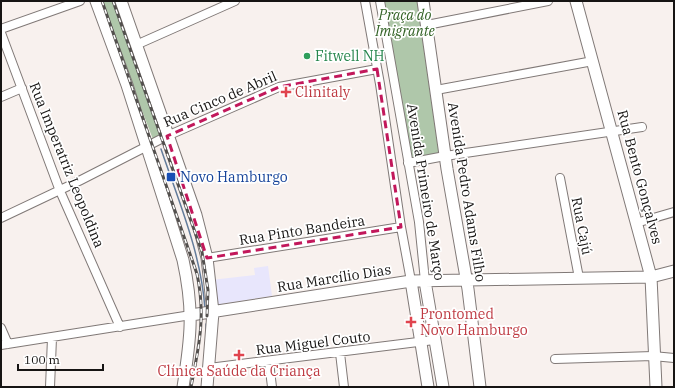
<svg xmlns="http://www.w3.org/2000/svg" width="675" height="388" viewBox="0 0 675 388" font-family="'IBM Plex Serif',serif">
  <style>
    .commercial { fill: #e8e6fc }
    .green { fill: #afc7aa }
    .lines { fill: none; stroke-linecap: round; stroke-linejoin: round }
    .stream { stroke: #637c9b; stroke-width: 1.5 }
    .minor-casing { stroke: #807977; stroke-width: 10 }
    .major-casing { stroke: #807977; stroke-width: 13 }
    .minor { stroke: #fff; stroke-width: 8 }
    .major { stroke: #fff; stroke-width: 11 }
    .rail-casing { stroke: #53504e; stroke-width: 3 }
    .rail { stroke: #fff; stroke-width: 1.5; stroke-dasharray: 4.5; stroke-linecap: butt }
    .marked { fill: none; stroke: #c2185b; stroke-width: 3; stroke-dasharray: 8 5; stroke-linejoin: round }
    .leisure-dot { fill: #2e9e5b; stroke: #fff; stroke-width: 1.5 }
    .health-dot { fill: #e0444e; stroke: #fff; stroke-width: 1.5 }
    .transit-dot { fill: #1a4fb4; stroke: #fff; stroke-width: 1.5 }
    .labels { text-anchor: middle; stroke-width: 3.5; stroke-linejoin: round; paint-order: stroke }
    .park-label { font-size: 14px; font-style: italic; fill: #326225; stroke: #fff }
    .leisure-label { font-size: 14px; fill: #27864d; stroke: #fff; text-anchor: start }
    .health-label { font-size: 14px; fill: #be3a42; stroke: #fff; text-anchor: start }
    .street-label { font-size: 14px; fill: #161413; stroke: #fff }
    .transit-label { font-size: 14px; fill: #164399; stroke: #fff; text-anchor: start }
  </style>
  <rect width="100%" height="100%" fill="#f8f1ee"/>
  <path class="commercial" d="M268,266l4,30 -57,9 -4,-25 44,-5 -1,-7z"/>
  <path class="green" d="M100,1h18l46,136 -10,5z
    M382,1h38l23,153 -32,6z"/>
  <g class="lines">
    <path class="stream" d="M161,149c18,53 40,104 44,160
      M206,324v8"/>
    <g class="minor-casing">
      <path id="minor" d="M365,1l15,83 21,143 10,54
        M380,1l39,221 6,59
        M427,25l121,-24
        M1,29l79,-28
        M1,33l59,158 60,136
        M136,45l99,-44
        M436,90l157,-29
        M1,97l21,-9
        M408,163l37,-7 197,-29
        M560,178l19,100
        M1,218l78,-37 88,-45 112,-49 98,-18
        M636,223l38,-11
        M207,258l194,-31
        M1,328l7,16
        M1,345l190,-30
        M340,353l4,34
        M555,359l98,-3 21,2
        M269,362l3,25
        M209,368l225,-28
        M50,387l2,-49"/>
    </g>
    <g class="major-casing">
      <path id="major" d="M96,1l31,84 56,175c11,50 8,77 0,127
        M121,1l75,214 11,43 6,54 -6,75
        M423,1l24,168 21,120 12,98
        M576,1l75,276 5,110
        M411,281l17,106
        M425,281l18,106
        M191,315l220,-34 240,-4 23,-6"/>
    </g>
    <use href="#minor" class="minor"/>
    <use href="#major" class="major"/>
    <g class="rail-casing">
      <path id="rail" d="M102,1l95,273c9,42 2,72 -6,113
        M113,1l89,251 6,38 -1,26"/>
    </g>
    <use href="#rail" class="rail"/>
  </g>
  <path class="marked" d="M377,69l24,158 -194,31 -40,-122 112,-49z"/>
  <circle class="leisure-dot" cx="307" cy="56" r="4"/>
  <g class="health-dot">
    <path d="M284 86h4v4h4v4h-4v4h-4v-4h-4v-4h4z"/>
    <path d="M409 316h4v4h4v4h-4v4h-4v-4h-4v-4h4z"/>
    <path d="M237 349h4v4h4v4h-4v4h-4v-4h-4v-4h4z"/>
  </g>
  <rect class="transit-dot" x="166" y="172" width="10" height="10" rx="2"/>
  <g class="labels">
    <g class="park-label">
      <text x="405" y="20">Praça do<tspan x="405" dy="16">Imigrante</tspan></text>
    </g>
    <g class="leisure-label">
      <text x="315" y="61">Fitwell NH</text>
    </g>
    <g class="health-label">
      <text x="295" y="97">Clinitaly</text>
      <text x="420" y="319">Prontomed<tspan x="420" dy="16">Novo Hamburgo</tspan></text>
      <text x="239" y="376" text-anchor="middle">Clínica Saúde da Criança</text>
    </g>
    <g class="street-label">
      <text transform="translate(220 99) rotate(-23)" y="5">Rua Cinco de Abril</text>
      <text transform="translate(67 165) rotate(68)" y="5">Rua Imperatriz Leopoldina</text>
      <text transform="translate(640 177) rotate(75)" y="5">Rua Bento Gonçalves</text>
      <text transform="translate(426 192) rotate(81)" y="5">Avenida Primeiro de Março</text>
      <text transform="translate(467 192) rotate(81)" y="5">Avenida Pedro Adams Filho</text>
      <text transform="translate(582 226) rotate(79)" y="5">Rua Cajú</text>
      <text transform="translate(302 230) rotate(-9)" y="5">Rua Pinto Bandeira</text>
      <text transform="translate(334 278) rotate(-9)" y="5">Rua Marcílio Dias</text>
      <text transform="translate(313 343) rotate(-7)" y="5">Rua Miguel Couto</text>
    </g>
    <g class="transit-label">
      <text x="180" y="182">Novo Hamburgo</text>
    </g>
  </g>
  <rect width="675" height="388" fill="none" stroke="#161413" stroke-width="4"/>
  <path d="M18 364v6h85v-6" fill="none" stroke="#161413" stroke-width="2"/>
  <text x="24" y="364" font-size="12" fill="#161413" stroke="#ffffff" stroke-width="3" paint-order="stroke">100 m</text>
</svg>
